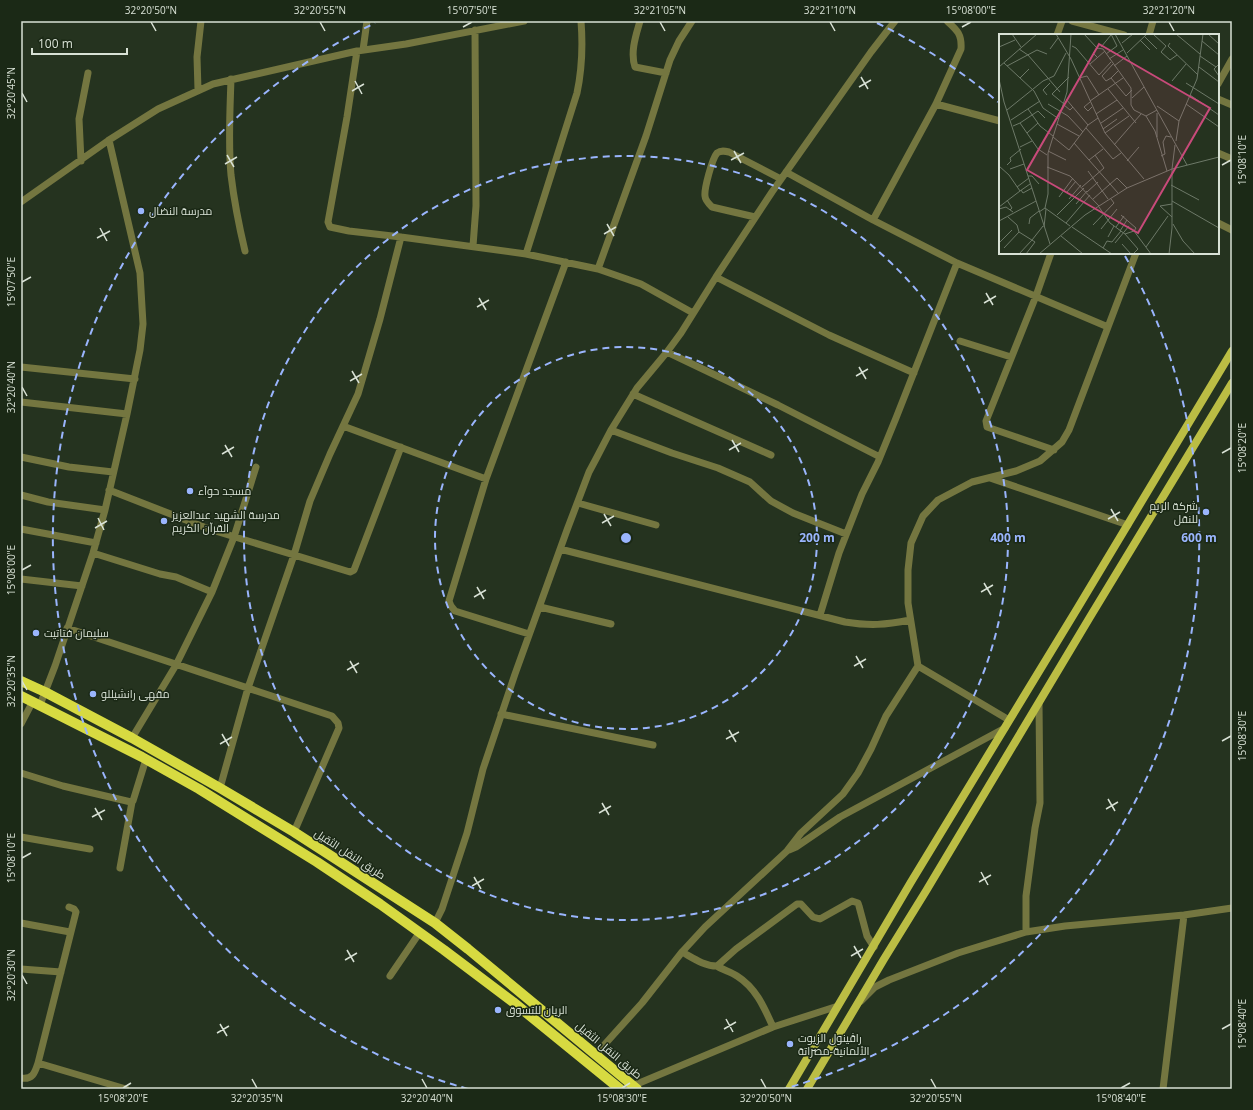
<svg xmlns="http://www.w3.org/2000/svg" width="1253" height="1110" viewBox="0 0 1253 1110" font-family="'Open Sans',Cairo,sans-serif">
  <style>
    .lines { fill: none; stroke-linecap: round; stroke-linejoin: round }
    .minor { stroke: #747640; stroke-width: 7 }
    .major { stroke: #bbbd44; stroke-width: 8 }
    .highway { stroke: #d7da41; stroke-width: 10 }
    .ticks { fill: none; stroke: #d8e1d5; stroke-width: 1.5 }
    .ring { fill: none; stroke: #9ab5fd; stroke-width: 2; stroke-dasharray: 7 5 }
    .poi-dot { fill: #9ab5fd; stroke: #1b2916; stroke-width: 1.5 }
    .labels { text-anchor: middle; stroke-width: 3; stroke-linejoin: round; paint-order: stroke }
    .poi-label { font-size: 11px; fill: #d8e1d5; stroke: #1b2916; text-anchor: start }
    .street-label { font-size: 11px; fill: #d8e1d5; stroke: #1b2916 }
    .inset-road { fill: none; stroke: #6d7968; stroke-width: 1 }
    .view { fill: #c84a7a; fill-opacity: 0.15; stroke: #c84a7a; stroke-width: 2 }
    .inset-edge { fill: none; stroke: #d8e1d5; stroke-width: 2 }
    .centre { fill: #9ab5fd; stroke: #1b2916; stroke-width: 2 }
    .ring-label { font-size: 12px; text-anchor: middle; font-weight: bold; fill: #9ab5fd; stroke: #1b2916; stroke-width: 3; stroke-linejoin: round; paint-order: stroke }
    .neatline { fill: none; stroke: #d8e1d5; stroke-width: 1.5 }
    .ticks-label { font-size: 10px; text-anchor: middle; fill: #d8e1d5 }
  </style>
  <rect width="100%" height="100%" fill="#25331f"/>
  <g class="lines">
    <path class="minor" d="M640,21c-4,14 -10,31 -5,46l31,6
      M1072,21l52,14
      M1057,35l5,-14
      M1149,35l4,-14
      M363,50l4,-29
      M357,51l-10,66 -19,105 2,5 19,4 52,6 125,17 72,15 43,15 52,29
      M231,79c-1,32 -3,64 0,96 3,25 8,51 14,76
      M1218,84l14,-25
      M198,90l-1,-33 4,-36
      M1218,99l14,6
      M936,104l64,17
      M1218,153l14,6
      M81,161l-2,-42 9,-46
      M786,172l87,48 84,43 151,64
      M21,202l88,-62 49,-31 55,-25 144,-33 49,-7 118,-23
      M755,217l-43,-10c-3,-3 -7,-7 -7,-11 -1,-7 7,-37 12,-43 4,-3 8,-2 12,-1l52,27
      M873,220l63,-116 25,-55c1,-15 -4,-19 -14,-28
      M1218,223l14,7
      M473,246l3,-40 -1,-176
      M1051,253l-15,43 -50,125 1,6 67,23
      M526,254l51,-161c5,-24 6,-47 4,-72
      M598,269l48,-133 24,-76 9,-19 13,-20
      M716,277l113,58 85,38
      M960,341l51,16
      M667,352l111,53 102,52
      M21,367l114,12
      M633,394l138,61
      M21,402l106,12
      M343,426l143,53
      M611,430l61,23 46,15 32,14 21,19 22,12 53,21
      M21,457l48,10 44,5
      M990,478l138,47
      M109,490l100,39 141,43 4,-2 47,-123
      M21,495l27,7 57,8
      M578,503l78,22
      M21,529l75,14
      M560,549l285,73c25,4 40,3 65,-2
      M93,553l67,21 16,3 36,15
      M21,579l61,7
      M540,607l71,17
      M820,615l19,-62 23,-59 16,-32 18,-44 61,-155
      M67,628l265,88 6,7 1,5 -45,104
      M529,634l-74,-23 -4,-5 -2,-5 37,-122 80,-217
      M40,705l15,-39 38,-113 12,-43 22,-96 13,-64 3,-26 -3,-51 -31,-133
      M501,714l152,31
      M1009,720l-91,-54 -10,-63v-33l3,-27 12,-27 15,-16 34,-18 44,-11 24,-10 22,-19 7,-12 67,-177
      M21,724l12,-23
      M132,738l44,-73 36,-73 22,-55 22,-70
      M21,773l42,13 68,16 2,-1 13,-42
      M220,788l28,-100 46,-133 16,-54 20,-47 28,-60 22,-75 21,-82
      M21,837l69,12
      M789,850l7,-3 44,-30 165,-89
      M120,868l12,-66
      M21,923l49,9
      M435,923l7,-14 25,-76 16,-64 32,-95 52,-144 22,-58 8,-15 14,-27 26,-42 30,-36 14,-19 35,-56 56,-85 99,-140 24,-31
      M1026,932v-36l9,-68 5,-25 -1,-100
      M682,952c11,6 22,14 35,14l19,-17 61,-45h4l12,13 7,2 32,-18 6,2 1,3 8,30 7,11
      M717,966c6,4 14,6 20,10 19,12 27,31 36,51
      M21,969l40,3
      M390,976l30,-44
      M861,1001l14,-14 14,-7 69,-27 68,-21 39,-6 119,-11 48,-7
      M596,1054l46,-51 40,-51 23,-25 82,-76 14,-18 42,-39 15,-21 13,-24 15,-33 32,-50
      M38,1063l88,26
      M21,1078c12,2 14,-6 17,-15l38,-151 -2,-3 -5,-2
      M625,1089l148,-62 65,-21
      M1163,1089l21,-174"/>
    <path class="major" d="M789,1089l122,-207 166,-273 155,-258
      M807,1089l77,-130 42,-68 164,-274 142,-234"/>
    <path class="highway" d="M21,681l24,11 87,46 88,50 74,44 141,91 33,26 169,140
      M21,696l121,61 57,32 118,73 63,42 64,46 69,52 107,87"/>
  </g>
  <path class="ticks" d="M151,22l5,9M320,22l5,9M660,22l5,9M830,22l5,9M1169,22l5,9M463,27l9,-5M962,27l9,-5M861,77l7,12M355,81l7,13M859,87l12,-7M352,91l12,-7M22,93l5,9M734,151l7,12M227,155l7,12M731,160l13,-7M225,164l12,-7M1222,165l9,-5M607,224l7,12M100,228l7,13M604,234l12,-7M97,238l13,-7M22,282l9,-5M986,293l7,12M479,298l7,12M984,303l12,-7M477,307l12,-7M859,367l7,12M352,371l7,12M856,376l12,-7M350,381l12,-7M22,387l5,9M732,440l7,12M225,445l7,12M729,450l12,-7M1222,453l9,-5M222,454l12,-7M1111,509l7,12M604,514l7,12M98,518l6,12M1108,519l12,-7M602,523l12,-7M95,528l12,-7M22,570l9,-5M984,583l7,12M477,587l7,12M981,592l12,-7M474,597l12,-7M856,656l7,12M350,661l7,12M854,666l12,-7M347,670l12,-7M22,681l5,9M729,730l7,12M222,734l7,12M726,739l13,-7M1222,741l9,-5M220,744l12,-7M1108,799l7,12M602,803l7,12M95,808l7,12M1106,809l12,-7M599,813l12,-7M92,817l13,-7M22,858l9,-5M981,872l7,13M474,877l7,12M979,882l12,-7M472,886l12,-7M854,946l7,12M347,950l7,12M851,956l12,-7M345,960l12,-7M22,975l5,9M726,1019l7,13M220,1024l7,12M724,1029l12,-7M1222,1029l9,-5M217,1033l12,-7M252,1079l5,9M422,1079l5,9M761,1079l5,9M931,1079l5,9M123,1088l8,-5M622,1088l8,-5M1121,1088l9,-5"/>
  <g class="ring">
    <circle cx="626" cy="538" r="191"/>
    <circle cx="626" cy="538" r="382"/>
    <path d="M468 1089A573 573 0 0 1 375 23M877 23A573 573 0 0 1 998 102M1125 256A573 573 0 0 1 784 1089"/>
  </g>
  <g class="poi-dot">
    <circle cx="141" cy="211" r="4"/>
    <circle cx="190" cy="491" r="4"/>
    <circle cx="1206" cy="512" r="4"/>
    <circle cx="164" cy="521" r="4"/>
    <circle cx="36" cy="633" r="4"/>
    <circle cx="93" cy="694" r="4"/>
    <circle cx="498" cy="1010" r="4"/>
    <circle cx="790" cy="1044" r="4"/>
  </g>
  <g class="labels">
    <g class="poi-label">
      <text x="149" y="215">مدرسة النضال</text>
      <text x="198" y="495">مسجد حوآء</text>
      <text x="1198" y="510" text-anchor="end">شركة الريم<tspan x="1198" dy="13">للنقل</tspan></text>
      <text x="172" y="519">مدرسة الشهيد عبدالعزيز<tspan x="172" dy="13">القرآن الكريم</tspan></text>
      <text x="44" y="637">سليمان فتاتيت</text>
      <text x="101" y="698">مقهى رانشيللو</text>
      <text x="506" y="1014">الريان للتسوق</text>
      <text x="798" y="1042">راڤينول الزيوت<tspan x="798" dy="13">الألمانية-مصراتة</tspan></text>
    </g>
    <g class="street-label">
      <text transform="translate(350 854) rotate(33)" y="4">طريق النقل الثقيل</text>
      <text transform="translate(609 1050) rotate(40)" y="4">طريق النقل الثقيل</text>
    </g>
  </g>
  <g transform="translate(999 34)">
    <rect width="220" height="220" fill="#25331f"/>
    <path class="inset-road" d="M13,0l9,13M57,0l15,25 34,74 39,46M85,0l13,14 6,1 28,39v17l3,5 12,6 11,-6M116,0l72,131M154,0l13,12 -5,6 9,8 7,-5M177,0l24,20M209,0l11,10M145,2l13,13M141,6l10,10M203,7l17,14M123,9l11,-9M171,9l-2,3 30,29M73,12l4,2 23,27 12,-13M0,13l16,-7M102,13l10,-12M20,15l9,6 32,37M51,15l8,-11M128,19l20,-19M107,20l11,-8 -6,-12M201,22l16,11M98,23l-4,-4 5,-5M110,25l14,-9M5,29l30,28 9,17 16,11M91,30l15,-13M220,30l-5,5 5,7M8,32l30,-16 10,4M115,32l13,-10M0,33l38,-33M200,33l20,15M119,37l-7,7 15,18 6,-6M21,44l9,-9M80,44l8,-2 12,19M112,44l-5,3 -4,-5 11,-12M0,45l5,23 46,142M173,47l14,-17M187,49l33,21M109,55l28,34M48,61l-4,-5 7,-7M191,61l29,20M133,64l12,-11M67,65l22,26M91,67l33,-23M91,68l-6,5 4,4 4,-4M49,70l20,12 15,16M65,70l-12,-10 17,-17M187,70l33,23M65,71l6,5 3,-3M158,72l22,15M29,75l12,17 13,10M8,76l36,-29 11,-5 12,-23M97,80l21,-14M147,82l9,15 12,40M12,86l29,-19M21,89l18,-12 7,7M102,89l22,-15M58,90l22,12M14,92l7,-3 18,26 9,6M87,94l27,31 8,-6M104,95l14,-10M28,99l11,-10M106,99l24,-17M54,103l16,13 19,-25 10,-7M158,103v-24M177,107l3,-20 18,-42 6,-45M75,109l44,50M115,111l27,-31M21,113l12,-6M49,117l18,9M162,122l4,-2 -2,-12 3,-6 5,1M90,126l14,-11M128,127l12,-14M8,131l4,-4 -1,-3 11,-9M0,132l10,9 11,16 10,-7M48,133l23,9 29,30M11,135l14,-5M89,137l20,28M29,142h4l7,8M172,151l28,15M18,153l12,-9M83,153l22,-19 -9,-13M22,156l2,3 9,-5M68,158l9,-11M88,158l11,-10M60,163l14,-19M70,165l12,-14M94,165l24,-21 10,10M8,166l5,8 -2,2M173,167l47,27M77,170l11,-13M0,173l21,-16M100,173l11,16 15,11 13,15 -5,5M46,174l25,18M0,175l7,-2 7,5M40,178l6,-4 3,-14v-41l19,-61 4,-58M58,181l27,-27M122,181l15,13 -2,3M9,183l9,8 2,7 16,10 -9,12M173,183l-12,-11 12,-2M0,187l37,-20M67,189l24,-28M30,190l1,-6 9,-7M174,190l10,17 12,13M94,191l21,-22 -3,-4M45,193l2,-18M73,193l40,27M117,193l8,-11M102,195l16,-20M121,197l7,-11M126,200l9,-3 17,23M62,202l22,18M109,203l6,-11M33,206l11,-14M0,209l13,-13M116,209l14,-17M123,210l9,10M147,213l22,-31M5,214l15,-16M104,214l4,-7 5,1 9,-11M20,220l13,-14M40,220l46,-39 42,-27 45,-19 47,-12M170,220l3,-26v-59l3,-24"/>
    <path class="view" d="M100,10l111,64 -72,125 -111,-63z"/>
    <rect width="220" height="220" class="inset-edge"/>
  </g>
  <circle cx="626" cy="538" r="6" class="centre"/>
  <g class="ring-label">
    <text x="817" y="542">200 m</text>
    <text x="1008" y="542">400 m</text>
    <text x="1199" y="542">600 m</text>
  </g>
  <rect width="1253" height="1110" fill="none" stroke="#1b2916" stroke-width="44"/>
  <path d="M32 48v6h95v-6" fill="none" stroke="#d8e1d5" stroke-width="2"/>
  <text x="38" y="48" font-size="12" fill="#d8e1d5" stroke="#1b2916" stroke-width="3" paint-order="stroke">100 m</text>
  <rect x="22" y="22" width="1209" height="1066" class="neatline"/>
  <g class="ticks-label">
    <text x="151" y="14">32°20'50"N</text>
    <text x="320" y="14">32°20'55"N</text>
    <text x="472" y="14">15°07'50"E</text>
    <text x="660" y="14">32°21'05"N</text>
    <text x="830" y="14">32°21'10"N</text>
    <text x="971" y="14">15°08'00"E</text>
    <text x="1169" y="14">32°21'20"N</text>
    <text transform="translate(11 93) rotate(-90)" y="4">32°20'45"N</text>
    <text transform="translate(1242 160) rotate(-90)" y="4">15°08'10"E</text>
    <text transform="translate(11 282) rotate(-90)" y="4">15°07'50"E</text>
    <text transform="translate(11 387) rotate(-90)" y="4">32°20'40"N</text>
    <text transform="translate(1242 448) rotate(-90)" y="4">15°08'20"E</text>
    <text transform="translate(11 570) rotate(-90)" y="4">15°08'00"E</text>
    <text transform="translate(11 681) rotate(-90)" y="4">32°20'35"N</text>
    <text transform="translate(1242 736) rotate(-90)" y="4">15°08'30"E</text>
    <text transform="translate(11 858) rotate(-90)" y="4">15°08'10"E</text>
    <text transform="translate(11 975) rotate(-90)" y="4">32°20'30"N</text>
    <text transform="translate(1242 1024) rotate(-90)" y="4">15°08'40"E</text>
    <text x="123" y="1102">15°08'20"E</text>
    <text x="257" y="1102">32°20'35"N</text>
    <text x="427" y="1102">32°20'40"N</text>
    <text x="622" y="1102">15°08'30"E</text>
    <text x="766" y="1102">32°20'50"N</text>
    <text x="936" y="1102">32°20'55"N</text>
    <text x="1121" y="1102">15°08'40"E</text>
  </g>
</svg>
